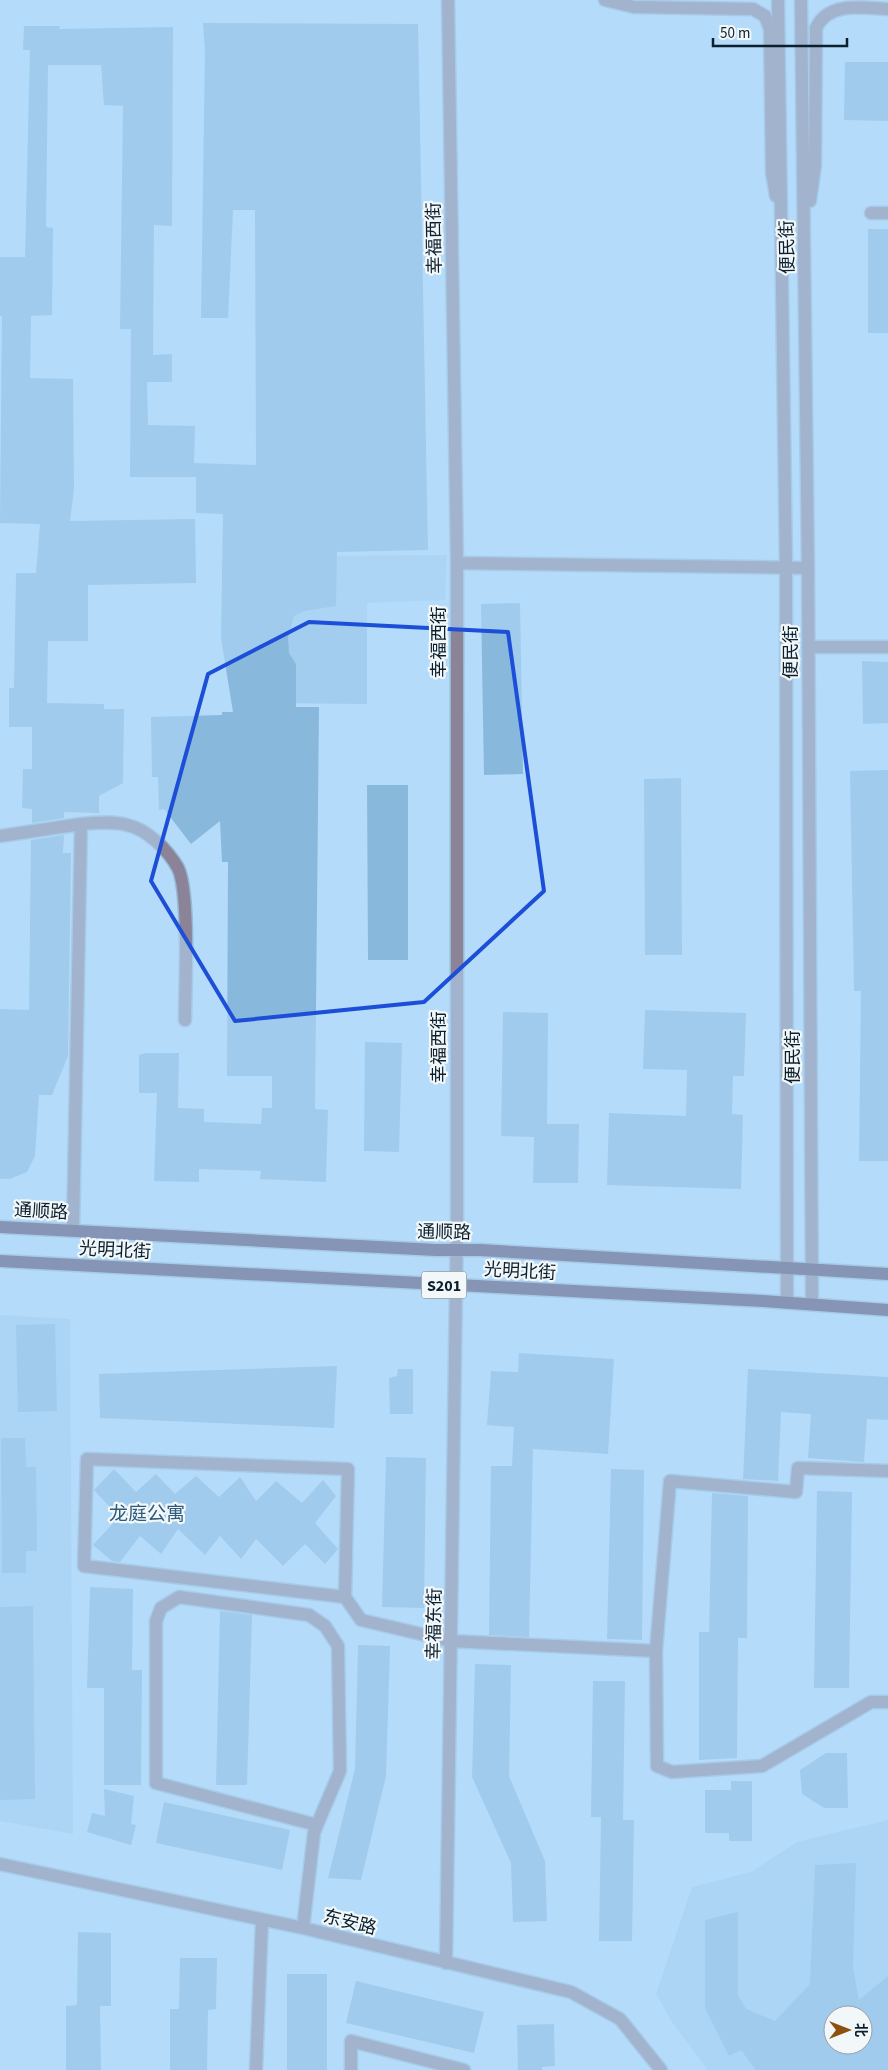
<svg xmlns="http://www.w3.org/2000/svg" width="888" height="2070" viewBox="0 0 888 2070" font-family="'Source Sans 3','Noto Sans SC',sans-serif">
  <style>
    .built { fill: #a2cdee; fill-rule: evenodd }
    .building { fill: #89b8dd; fill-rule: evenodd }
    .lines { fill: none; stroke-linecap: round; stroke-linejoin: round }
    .minor-casing { stroke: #96b9d4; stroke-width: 15 }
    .major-casing { stroke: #96b9d4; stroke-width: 15 }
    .minor { stroke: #8b8398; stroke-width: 12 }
    .major { stroke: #4f4065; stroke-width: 12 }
    .marked { fill: none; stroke: #1d4ed8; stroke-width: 4; stroke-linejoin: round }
    .labels { text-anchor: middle; stroke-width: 4.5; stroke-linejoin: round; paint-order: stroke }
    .shield { fill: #f2f7fa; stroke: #51606a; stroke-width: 1 }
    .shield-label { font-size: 16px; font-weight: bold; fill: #0c1f2d }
    .street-label { font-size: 18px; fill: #0c1f2d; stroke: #f2f7fa }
    .neighbourhood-label { font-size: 19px; fill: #2e5b7c; stroke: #f2f7fa }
  </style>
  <rect width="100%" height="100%" fill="#b4dbf9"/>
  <path class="built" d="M447,555l-2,45 -78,3v101l-103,-1 -23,-146z
    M0,1315l70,4 3,515 -73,-13z
    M888,1820v250h-180l-36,-48 -16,-28 36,-107 59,-15 46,-30zM833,2015h30v30h-30z"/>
  <path class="building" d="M203,23l215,1 10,526 -91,2 -1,54 -32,5 -10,5 -6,22 1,15 7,11v43h23l-4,402 13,1 -2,72 -66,-3 1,-8 -62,-2v13l-45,-1 3,-88h-18v-38l7,-2h33l-1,55 26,1v13l57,2 1,-16h10v-32h-45l1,-214h-6l-2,-41 -29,23 -27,-35 -5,1 -1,-33h-6l-1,-60 71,-2v-3h11l-12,-74 2,-124 -27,-1v-36h-66l1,-148h-11l3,-223 -19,-1 -3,-40h-53l-2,162 7,1 -1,87 -21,1 -1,62 43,1 1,110 -4,32 125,-2 1,64 -108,2v56h-40l-1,62 57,1v5h20l-1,74 -24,13v17l-35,-1v6l-32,5v-14l-10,-1 1,-39h9v-42h-23v-39h5l2,-115h20l4,-49 -40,-1 2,-207h-2v-59h25l5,-207h-7l1,-24h36l-1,3 114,-2 -1,199 -18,-1 -1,130 19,-1v28h-25l1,43 47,1 -1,37 62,2 -1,-255h-22l-5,108h-27l4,-266z
    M845,62h43v59l-44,-1z
    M868,229h20v104h-20z
    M520,603l3,171 -39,1 -3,-171z
    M862,661l26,1v61l-25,1z
    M888,770v391h-29l2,-170h-7l-4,-220z
    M681,778l1,177h-37l-1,-176z
    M367,785h41v175h-40z
    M64,835l-1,18h8l-3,203 -16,39h-13l-4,61 -8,16 -17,7h-10v-170l29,1 2,-170z
    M645,1010l101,3 -2,63h-11l-1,38 11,1 -2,74 -134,-4 2,-72 77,3 1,-46 -44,-1z
    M503,1012l45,1 -1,111h32l-1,59h-45l1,-46 -33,-1z
    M365,1042l37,1 -3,109 -35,-1z
    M55,1324l2,87 -39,1 -2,-87z
    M519,1353l95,6 -6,95 -75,-5 -4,188 -40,-2 2,-169h21l2,-39 -27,-2 4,-54 27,1z
    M337,1366l-3,62 -234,-10 -1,-44z
    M398,1369h15v45h-23l-1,-36 8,-2z
    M748,1369l140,8v43l-21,-1 -3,43 -56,-4 3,-44 -30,-2 -3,69 -35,-2z
    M1,1438h24l1,29h10l1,84h-11v22h-24z
    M386,1457l40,1 -2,150 -42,-1z
    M114,1469l22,23 20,-18 19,20 21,-18 23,21 21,-20 16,24 20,-20 26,22 21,-23 13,16 -21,27 23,26 -13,15 -20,-20 -22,22 -27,-27 -15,20 -21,-23 -15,19 -27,-26 -17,25 -21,-18 -20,26 -8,-1 -19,-16 26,-28 -25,-27z
    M611,1469l33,1 -2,170 -35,-1z
    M817,1491l35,1 -3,196h-35z
    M712,1493l36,3 -1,142h-9l-1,120 -38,2v-128h10z
    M90,1587l43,2 -1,81h10l-1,115h-37v-97h-17z
    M33,1606l2,193 -35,1v-193z
    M220,1611l32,4 -5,170h-31z
    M358,1645l32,1 -4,130 -25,104 -33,-2 27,-109z
    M475,1664l36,1 -2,111 36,85 2,60 -34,1 -2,-59 -39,-86z
    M593,1681h32l-2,139h11l-2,121h-33l2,-124h-10z
    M826,1753h21l1,55h-24l-22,-14 -2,-24z
    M731,1781h21v60h-23v-8h-24v-43h26z
    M104,1789l30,7 -3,28 5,1 -5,20 -44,-13 5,-19 13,3z
    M164,1802l126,28 -8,40 -126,-27z
    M856,1863l-3,105 6,32 29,-24v94h-132l-15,-20 -12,6 -24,-48v-88l33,-8v83l8,14 29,12 35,-37 5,-119zM833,2015h30v30h-30z
    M78,1932l33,1v73h-11l1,64h-35v-64l11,-1z
    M180,1958h37l-1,51 -8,1 -1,60h-37v-61h9z
    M287,1974h40v96h-40z
    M356,1981l128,31 -10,41 -128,-30z
    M554,2024l1,42 -13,1v3h-24l-1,-45z"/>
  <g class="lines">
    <g class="minor-casing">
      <path id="minor" d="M605,0l29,7 119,2 12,7 5,13 2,144 4,23
        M778,0l8,568 1,734
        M801,0l7,568 4,736
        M810,201l5,-36 1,-137c13,-27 46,-20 72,-19
        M871,213h17
        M457,563l351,5
        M808,647h80
        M81,824c15,-1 31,-3 46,1 20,4 41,25 51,43 12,25 7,121 7,152
        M0,836l81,-12 -8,406
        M888,1471l-90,-3 -2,24 -126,-11 -14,170 1,115 15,6 90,-6 109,-64h17
        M345,1597l-261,-31 3,-107 261,10 -3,128 16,23 90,21 205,10
        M0,1864l303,64 268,64 49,27 41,51
        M303,1928l11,-95 3,-8 23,-54 -2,-125 -13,-20 -16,-11 -130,-18 -18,11 -5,13v162l161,42
        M446,1963l11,-743v-657l-9,-563
        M256,2070l6,-150
        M351,2070v-29l113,29"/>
    </g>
    <g class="major-casing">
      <path id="major" d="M0,1227l436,23h44l408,24
        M0,1261l763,40 125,9"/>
    </g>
    <use href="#minor" class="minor"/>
    <use href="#major" class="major"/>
  </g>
  <path d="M0 0H888V2070H0ZM309,622l199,10 36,259 -120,111 -189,19 -84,-140 57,-207z" fill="#b4dbf9" fill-opacity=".55" fill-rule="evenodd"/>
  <path class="marked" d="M309,622l199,10 36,259 -120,111 -189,19 -84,-140 57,-207z"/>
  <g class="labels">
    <rect class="shield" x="421.5" y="1271.5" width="45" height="27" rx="4"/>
    <g class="shield-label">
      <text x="444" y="1291">S201</text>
    </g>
    <g class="street-label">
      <text transform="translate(434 238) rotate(-91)" y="6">幸福西街</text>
      <text transform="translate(787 247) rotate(-91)" y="6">便民街</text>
      <text transform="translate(439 642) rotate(-90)" y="6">幸福西街</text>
      <text transform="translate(791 652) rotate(-90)" y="6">便民街</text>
      <text transform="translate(439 1047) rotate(-90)" y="6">幸福西街</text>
      <text transform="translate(793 1057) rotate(-90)" y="6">便民街</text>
      <text transform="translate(41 1211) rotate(3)" y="6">通顺路</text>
      <text transform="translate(444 1232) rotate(1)" y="6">通顺路</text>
      <text transform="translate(115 1250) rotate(3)" y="6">光明北街</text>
      <text transform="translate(520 1271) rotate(3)" y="6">光明北街</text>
      <text transform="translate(434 1624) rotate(-89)" y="6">幸福东街</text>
      <text transform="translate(350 1922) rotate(14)" y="6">东安路</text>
    </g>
    <g class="neighbourhood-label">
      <text x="147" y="1520">龙庭公寓</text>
    </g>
  </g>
  <g transform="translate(848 2030) rotate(90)"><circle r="24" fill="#f2f7fa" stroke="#96a1a8"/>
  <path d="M0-4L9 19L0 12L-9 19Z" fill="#8c510e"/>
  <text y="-8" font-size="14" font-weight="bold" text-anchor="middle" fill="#0c1f2d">北</text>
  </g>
  <path d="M713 38v8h134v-8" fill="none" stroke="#0c1f2d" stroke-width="2.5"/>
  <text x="720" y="38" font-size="15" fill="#0c1f2d" stroke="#f2f7fa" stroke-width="4" paint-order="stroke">50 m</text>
</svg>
